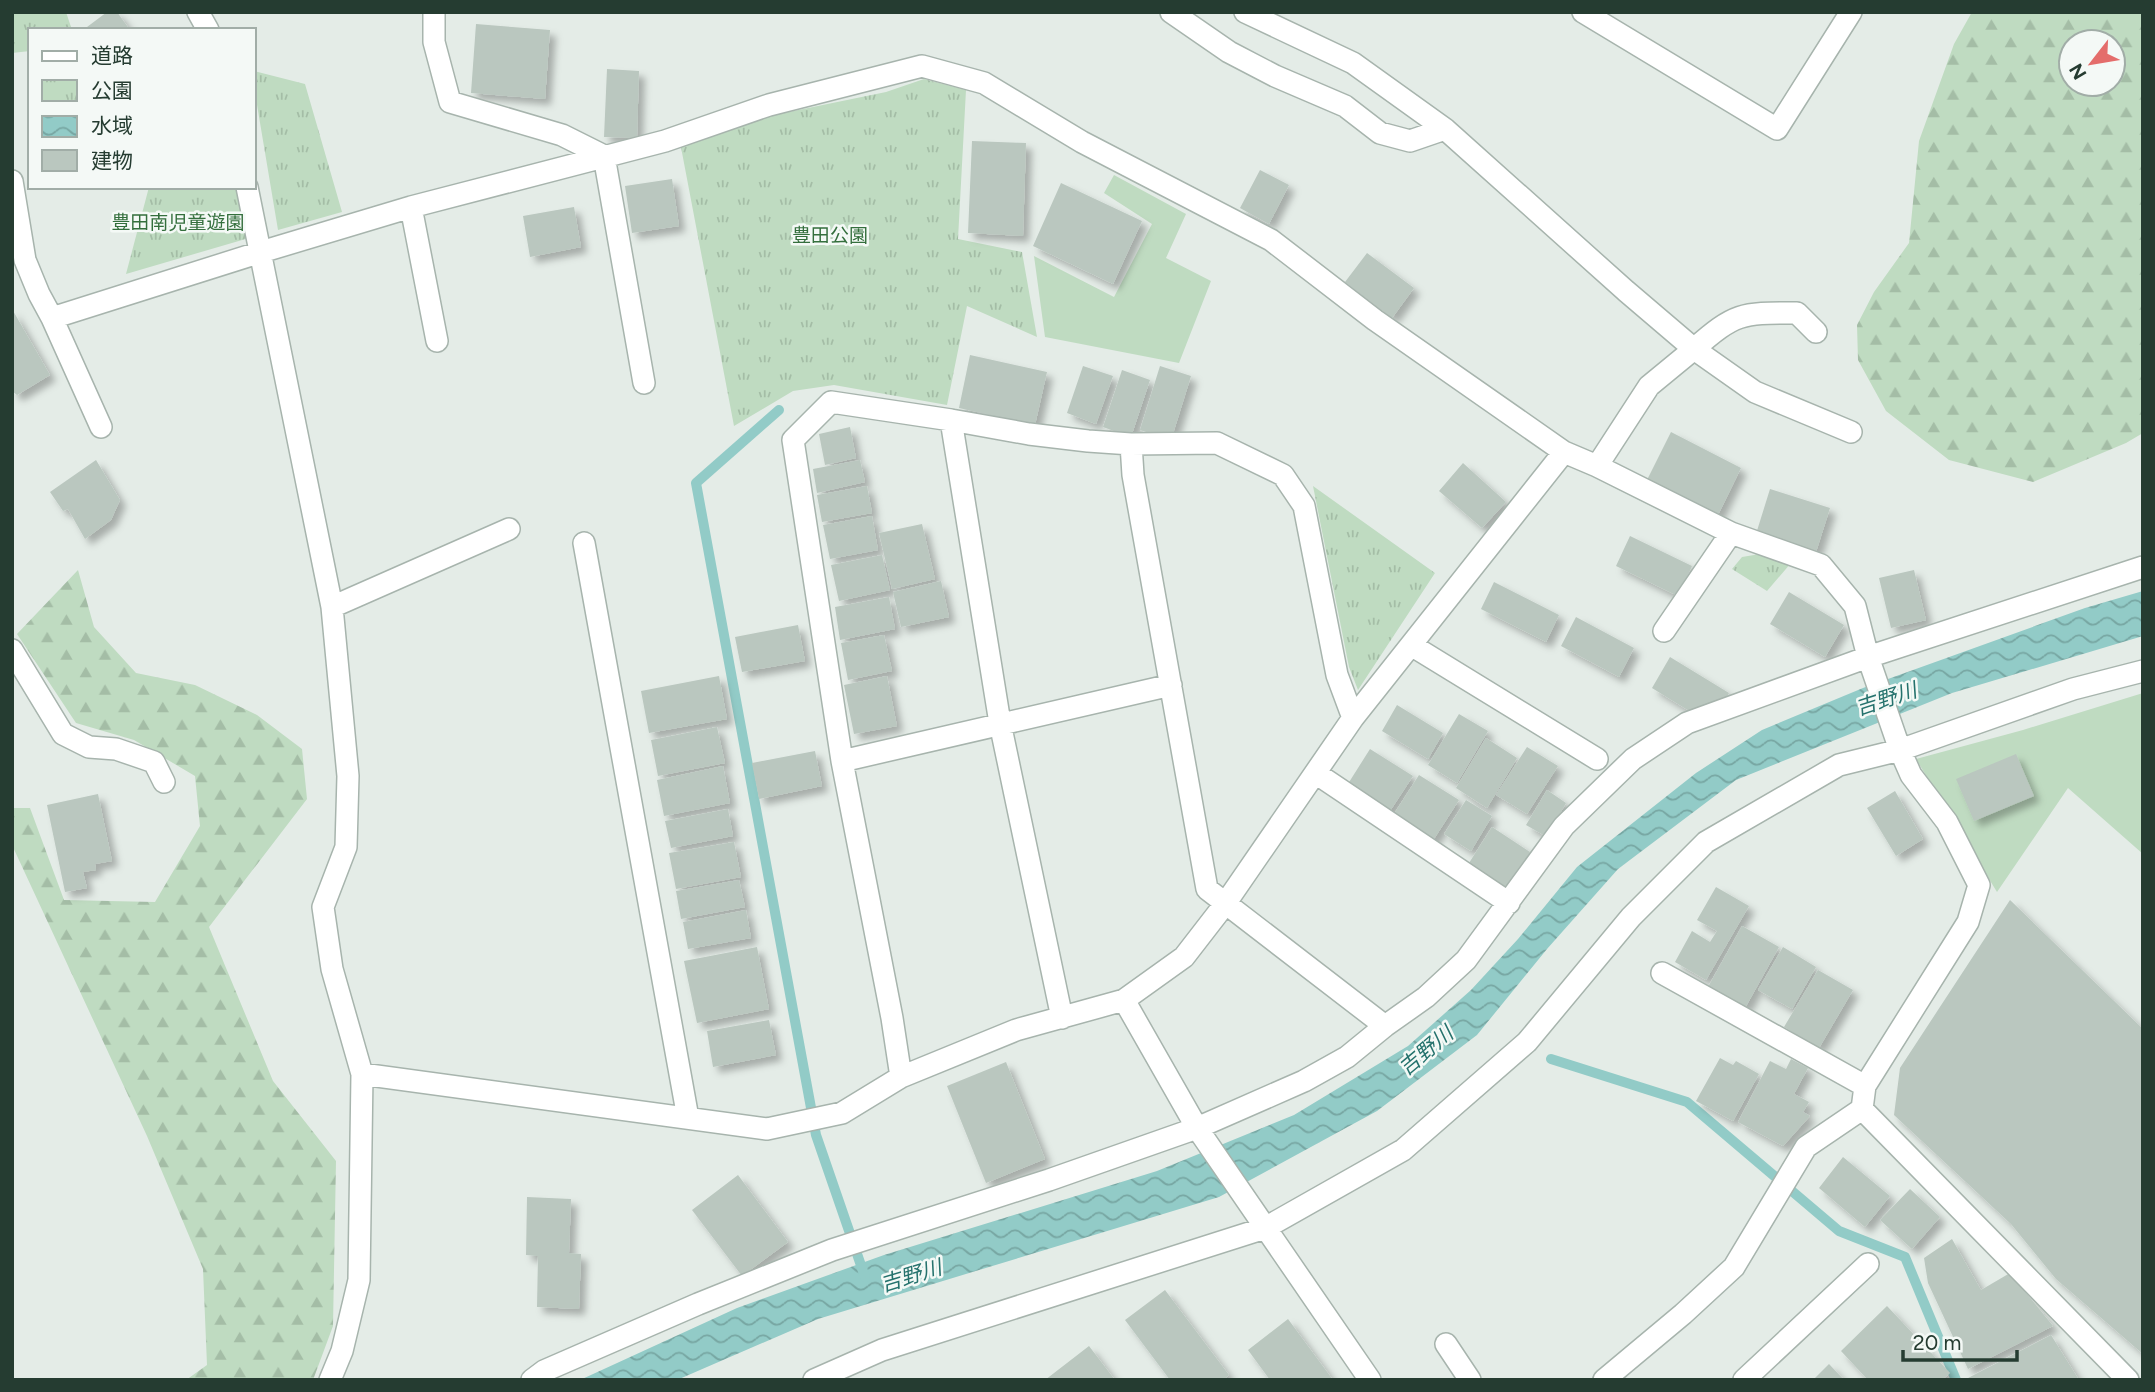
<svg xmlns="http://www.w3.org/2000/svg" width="2155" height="1392" viewBox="0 0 2155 1392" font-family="Figtree,'Noto Sans JP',sans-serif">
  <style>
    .green { fill: #bfdbc1 }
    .forest { fill: url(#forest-firs); fill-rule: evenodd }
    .park { fill: url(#park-tufts) }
    .water { fill: url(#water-waves) }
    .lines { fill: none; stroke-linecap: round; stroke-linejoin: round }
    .stream { stroke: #92cbc7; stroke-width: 10 }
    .building { fill: #bac7bf; filter: url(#shadow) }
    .service-casing { stroke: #a7b4ad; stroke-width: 24 }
    .minor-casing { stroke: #a7b4ad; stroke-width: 24 }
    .service { stroke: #fff; stroke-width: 21 }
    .minor { stroke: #fff; stroke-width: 21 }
    .labels { text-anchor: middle; stroke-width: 5; stroke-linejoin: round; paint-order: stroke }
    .park-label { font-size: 19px; fill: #346f3d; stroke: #f4f9f6 }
    .water-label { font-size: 21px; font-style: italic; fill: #25726d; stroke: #f4f9f6 }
  </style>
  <defs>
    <pattern id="forest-firs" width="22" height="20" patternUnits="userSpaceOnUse" patternTransform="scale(1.75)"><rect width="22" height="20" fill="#bfdbc1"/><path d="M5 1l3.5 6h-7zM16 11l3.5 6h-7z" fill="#a4bda6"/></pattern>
    <pattern id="park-tufts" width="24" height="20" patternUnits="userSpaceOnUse" patternTransform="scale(1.75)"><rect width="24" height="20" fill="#bfdbc1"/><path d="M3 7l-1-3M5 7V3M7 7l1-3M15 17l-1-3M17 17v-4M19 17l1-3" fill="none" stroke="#a4bda6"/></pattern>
    <pattern id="water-waves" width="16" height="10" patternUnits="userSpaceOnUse" patternTransform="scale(1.75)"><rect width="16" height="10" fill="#92cbc7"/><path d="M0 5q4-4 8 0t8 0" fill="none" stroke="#77a6a2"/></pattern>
    <filter id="shadow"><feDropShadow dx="6" dy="6" stdDeviation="3.5" flood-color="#0004"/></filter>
  </defs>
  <rect width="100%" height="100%" fill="#e4ece7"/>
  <path class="green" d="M1114,175l72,39 -20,44 45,23 -32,82 -134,-26 -11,-81 80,41 38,-73 -48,-31z
    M2143,693v161l-75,-66 -71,104 -81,-133 107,-29z"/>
  <path class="forest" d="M1972,12h171v421l-17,10 -93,39 -84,-22 -63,-49 -28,-51 -1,-35 17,-33 35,-49 10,-102 35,-97zM2071,42h42v42h-42z
    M78,570l16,57 42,46 59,12 62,30 45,34 5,50 -98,128 64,154 63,80 -3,165 -20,54h-127l21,-15 -4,-96 -56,-133 -135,-291v-37h18l34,92 91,2 45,-76 -5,-50 -61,-36 -58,-17 -59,-89z"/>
  <path class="park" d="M12,12h54l6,18h-42v21l-18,2z
    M254,71l51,13 37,128 -64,18 -24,-143z
    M924,79l42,11 -8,149 64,13 15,85 -70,-31 -20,99 -113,-20 -41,6 -59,35 -54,-284 94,-27 112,-23z
    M149,187h88l12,51 -123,36z
    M1313,486l122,87 -77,117 -9,-23z
    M1766,553l25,10 -24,28 -35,-22 10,-12z"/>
  <path class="water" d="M2143,591v45l-191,57 -216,87 -118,89 -71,80 -70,86 -100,76 -158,86 -401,122 -141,61h-97l157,-72 147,-53 273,-84 137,-56 114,-69 63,-56 47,-51 59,-72 119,-94 66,-43 101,-42 222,-80z"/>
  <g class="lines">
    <path class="stream" d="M779,410l-83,73 120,652 49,142
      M1551,1059l136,43 152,129 66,26 51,123"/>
  </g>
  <path class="building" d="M107,12h10l13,18h-47z
    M476,24l74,6 -5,69 -74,-6z
    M607,69l32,2 -2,67 -33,-1z
    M972,141l54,2 -3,93 -55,-3z
    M1260,170l29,15 -20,39 -29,-16z
    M672,179l7,47 -47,7 -7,-47z
    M1061,183l81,38 -29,63 -80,-38z
    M574,207l7,40 -51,10 -7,-41z
    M1367,253l47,35 -22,30 -47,-36z
    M12,309l38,66 -33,20 -5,-4z
    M970,355l77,17 -12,53 -76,-17z
    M1083,366l30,10 -17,48 -29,-11z
    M1160,366l31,10 -20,64 -31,-10z
    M1122,370l28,10 -19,57 -28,-10z
    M850,427l6,31 -31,7 -6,-31z
    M1671,432l70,36 -24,49 -71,-35z
    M96,460l24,40 -9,20 -26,19 -17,-30 -5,2 -13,-19z
    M860,460l5,22 -48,11 -4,-24z
    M1463,463l43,39 -24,26 -43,-37z
    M867,486l5,27 -50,9 -5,-27z
    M1770,489l60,19 -14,44 -60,-18z
    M872,516l6,34 -48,9 -7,-34z
    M922,524l13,55 -43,10 -13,-56z
    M1630,536l62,30 -14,30 -62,-30z
    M882,555l8,35 -51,11 -8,-36z
    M1914,570l12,50 -35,8 -12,-50z
    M941,581l8,36 -48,10 -8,-35z
    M1494,582l65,33 -13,27 -65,-33z
    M1789,592l55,33 -19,32 -55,-33z
    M889,597l6,32 -55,11 -5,-33z
    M1576,617l58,31 -15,29 -58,-31z
    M798,625l7,36 -63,11 -7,-35z
    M884,635l8,36 -44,9 -7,-37z
    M1670,657l59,36 -4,7 -34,12 -39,-24z
    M719,676l8,43 -78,14 -8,-42z
    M887,676l10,50 -43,8 -10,-49z
    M1397,705l46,28 -15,26 -46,-28z
    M1459,714l29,17 -31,52 -29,-18z
    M717,727l8,36 -67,13 -7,-36z
    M1486,738l31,20 -30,50 -31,-20z
    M1527,747l31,19 -31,48 -31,-19z
    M1370,749l43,27 -25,38 -42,-27z
    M815,751l7,35 -63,13 -7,-36z
    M2016,754l18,42 -60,25 -18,-42z
    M723,766l7,37 -66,13 -7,-36z
    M1419,775l40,25 -27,42 -40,-25z
    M1547,790l19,13 -19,34 -21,-12z
    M1895,791l28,48 -27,17 -29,-48z
    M98,794l14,67 -17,3 1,6 -13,2 4,16 -22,4 -18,-87z
    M1466,800l26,16 -21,35 -27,-17z
    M728,809l5,27 -62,12 -6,-27z
    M1492,827l38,25 -23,36 -38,-25z
    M734,842l7,35 -65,12 -7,-36z
    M739,880l6,27 -64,12 -5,-28z
    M1716,887l33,19 -43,74 -31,-18 17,-31 18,11 7,-11 -20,-11z
    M2010,900l133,129v325l-87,-75 -45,-55 -117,-109 6,-47z
    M746,910l5,28 -63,11 -5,-27z
    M1742,926l37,21 -34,61 -37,-21z
    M757,947l12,62 -72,14 -13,-62z
    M1783,947l33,20 -24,42 -34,-19z
    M1818,970l35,20 -34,58 -35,-21z
    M769,1020l7,35 -63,12 -6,-36z
    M1720,1058l13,7 3,-4 23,13 -26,47 -37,-20z
    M1791,1059l17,9 -14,26 15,8 -6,10 7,4 -27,30 -45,-24 32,-61 16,8z
    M1006,1062l39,97 -59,24 -39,-97z
    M1843,1157l47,39 -25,31 -46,-39z
    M738,1175l50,67 -46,34 -50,-66z
    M1910,1189l30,28 -28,32 -32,-29z
    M527,1197l44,2 -2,54 12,1 -2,55 -42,-2 1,-51 -12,-1z
    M1952,1239l29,51 29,-17 43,53 -85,43 -40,-86 -4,-25z
    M1165,1290l64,85 -6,5h-53l-45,-60z
    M1887,1306l63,67 -8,7h-74l-27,-29z
    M1288,1319l45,61h-63l-22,-30z
    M2051,1335l28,45h-110l-1,-2z
    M1089,1346l26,34h-70z
    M1829,1364l15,16h-31z"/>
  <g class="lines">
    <g class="service-casing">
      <path id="service" d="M1816,332l-19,-19c-55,0 -61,-1 -103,36l61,43 96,40
        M12,650l51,84 26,13 27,2 38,13 10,20
        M1744,1380l124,-116"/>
    </g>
    <g class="minor-casing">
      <path id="minor" d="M198,12l10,18
        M434,12v30l16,60 112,33 42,21 40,227
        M1171,12l58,40 46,24 70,30 35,27 30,8 35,-12
        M1245,12l108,51 92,66 181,162 68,58 -45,37 -52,80
        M1583,12l194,117 74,-117
        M12,181l13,79 14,34 13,24 49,109
        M247,187l85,420 16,169 -2,71 -23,60 9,62 30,105 -3,206 -17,71 -12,29
        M411,207l26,134
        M52,318l209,-66 150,-45 254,-66 104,-36 153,-39 62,17 98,59 189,98 104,80 189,132 33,14 134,67 90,32 34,41 13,51 32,93 11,25 36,47 32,63 -11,37 -103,164 -3,23 266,271
        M951,420l49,303 62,295
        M1131,444l2,31 74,414 178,137
        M584,543l104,575
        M332,607l177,-78
        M1664,631l67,-98
        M1411,645l186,114
        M842,761l329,-76
        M1317,774l192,129
        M1662,973l203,113
        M1124,1000l73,128 173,252
        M362,1074l405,55 75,-16 59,-36 115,-47 108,-30 60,-43 41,-53 128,-186 211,-266
        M901,1077l-9,-59 -50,-257 -49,-321 38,-38 120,18 78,14 59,7 43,3 86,-1 66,32 21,31 33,169 16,43
        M1446,1344l24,36
        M532,1380l12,-9 154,-67 134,-54 217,-70 148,-52 107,-47 43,-24 38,-31 41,-29 40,-37 98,-134 69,-67 54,-36 181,-66 275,-90
        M814,1380l68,-30 383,-122 138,-78 124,-108 104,-125 75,-75 133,-77 61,-15 173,-61 70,-18
        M1604,1380l79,-66 51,-47 72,-120 56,-38"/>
    </g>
    <use href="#service" class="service"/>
    <use href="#minor" class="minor"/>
  </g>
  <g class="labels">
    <g class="park-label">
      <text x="178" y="229">豊田南児童遊園</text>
      <text x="830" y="242">豊田公園</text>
    </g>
    <g class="water-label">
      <text transform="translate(1886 699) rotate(-18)" y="7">吉野川</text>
      <text transform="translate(1426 1051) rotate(-40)" y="7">吉野川</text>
      <text transform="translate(911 1276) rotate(-17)" y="7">吉野川</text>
    </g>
  </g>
  <rect width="2155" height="1392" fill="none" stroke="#253c31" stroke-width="28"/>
  <rect x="28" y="28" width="228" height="161" fill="#f4f9f6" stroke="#a1ada7" stroke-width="2"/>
  <rect x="42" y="51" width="35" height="10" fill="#ffffff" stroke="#a1ada7" stroke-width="2"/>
  <text x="91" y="63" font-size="21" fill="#253c31">道路</text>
  <rect x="42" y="80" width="35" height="21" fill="url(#park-tufts)" stroke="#a1ada7" stroke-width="2"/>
  <text x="91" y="98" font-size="21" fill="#253c31">公園</text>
  <rect x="42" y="116" width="35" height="21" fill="url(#water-waves)" stroke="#a1ada7" stroke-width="2"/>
  <text x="91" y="133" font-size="21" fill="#253c31">水域</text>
  <rect x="42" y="150" width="35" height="21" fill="#bac7bf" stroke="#a1ada7" stroke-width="2"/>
  <text x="91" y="168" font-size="21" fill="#253c31">建物</text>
  <g transform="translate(2092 63) rotate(239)"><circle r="33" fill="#f4f9f6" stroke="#a1ada7" stroke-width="2"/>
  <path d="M0-5L12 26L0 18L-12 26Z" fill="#e46d6b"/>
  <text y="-10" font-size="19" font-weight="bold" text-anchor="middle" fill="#253c31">N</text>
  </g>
  <path d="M1903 1350v10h114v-10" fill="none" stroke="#253c31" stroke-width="3.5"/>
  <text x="1913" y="1350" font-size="21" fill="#253c31" stroke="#f4f9f6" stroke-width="5" paint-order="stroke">20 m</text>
</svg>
